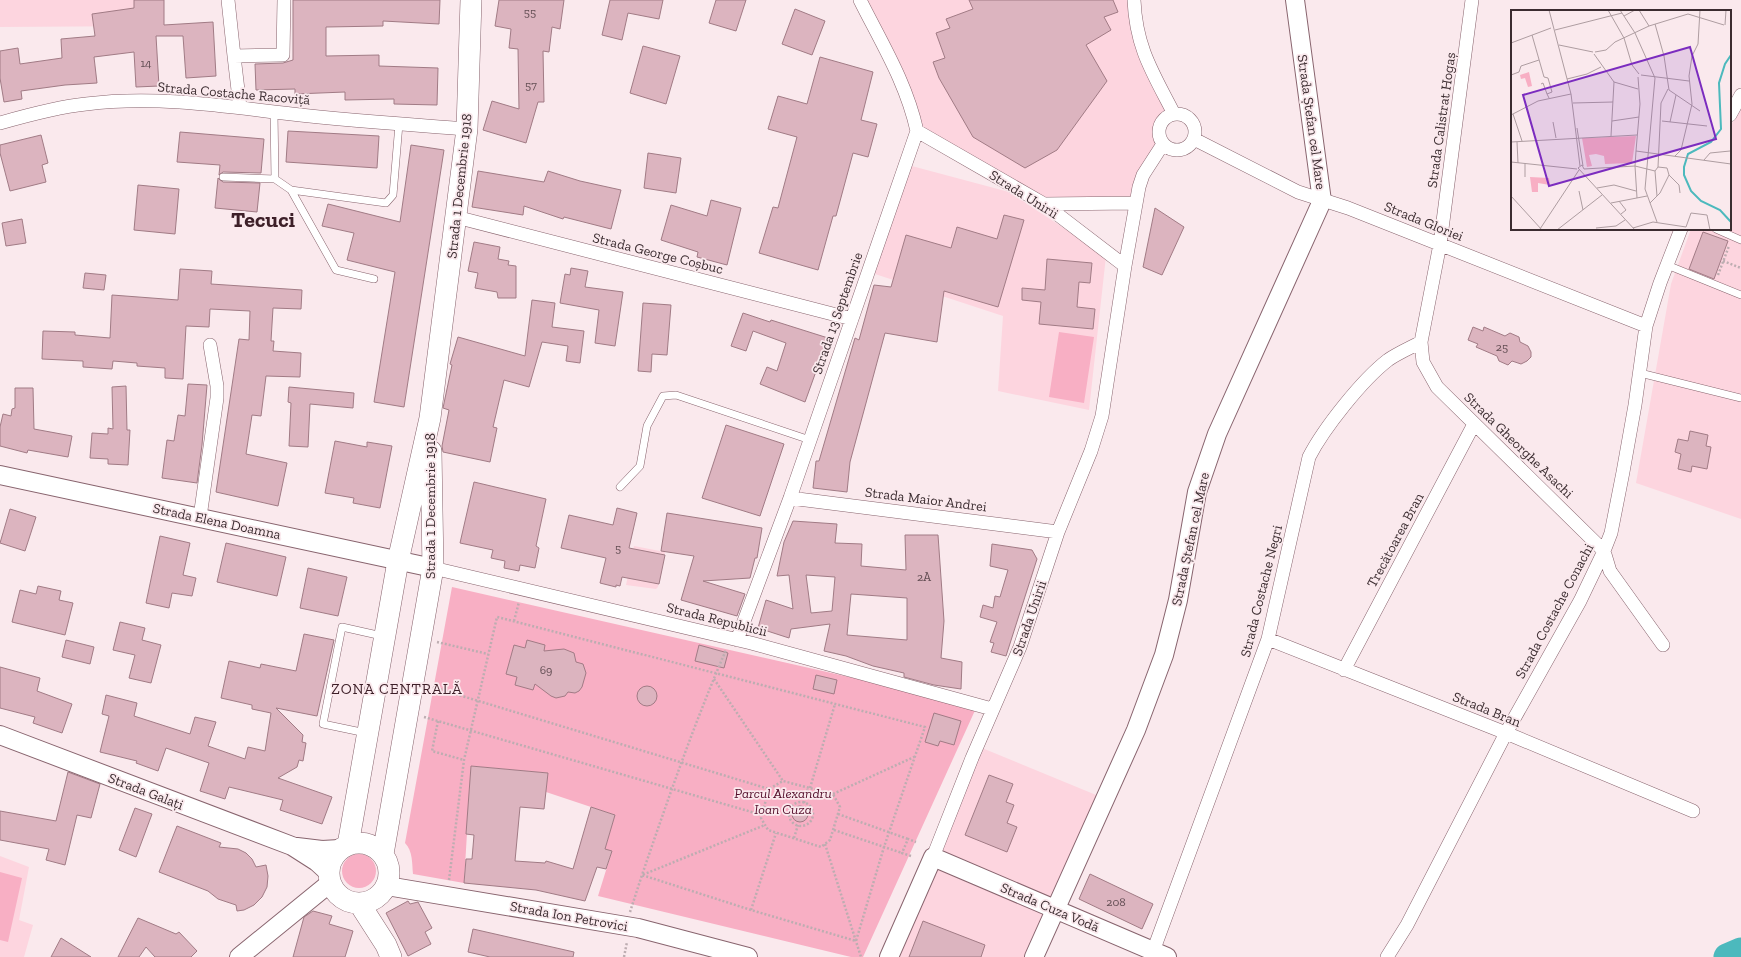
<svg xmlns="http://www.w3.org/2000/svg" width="1741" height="957" viewBox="0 0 1741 957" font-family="'Zilla Slab',serif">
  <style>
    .built { fill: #fdd5df }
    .green { fill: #f8afc4 }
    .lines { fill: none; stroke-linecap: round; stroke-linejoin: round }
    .river { stroke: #4cb9bd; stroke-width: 27 }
    .building { fill: #dcb4bf; stroke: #a17b85; fill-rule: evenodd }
    .lane-casing { stroke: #88646e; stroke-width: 8 }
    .street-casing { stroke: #88646e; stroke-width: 14 }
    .secondary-casing { stroke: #88646e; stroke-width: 20 }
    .primary-casing { stroke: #88646e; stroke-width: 22 }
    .path { stroke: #bdadb1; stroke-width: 2.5; stroke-dasharray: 2 2; stroke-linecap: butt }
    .lane { stroke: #fff; stroke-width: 7 }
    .street { stroke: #fff; stroke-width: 13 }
    .secondary { stroke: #fff; stroke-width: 18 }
    .primary { stroke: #fff; stroke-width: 21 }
    .labels { text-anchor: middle; stroke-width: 3.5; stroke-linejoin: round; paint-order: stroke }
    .number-label { font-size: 12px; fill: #634e54 }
    .street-label { font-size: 14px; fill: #3b2c30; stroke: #fae9ed }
    .park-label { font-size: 14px; font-style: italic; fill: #550f2c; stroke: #fae9ed }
    .neighbourhood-label { font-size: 15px; letter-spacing: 1px; fill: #3d1f28; stroke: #fae9ed }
    .town-label { font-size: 22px; font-weight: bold; fill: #3d1f28; stroke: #fae9ed }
    .inset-river { fill: none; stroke: #4cb9bd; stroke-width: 2 }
    .inset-road { fill: none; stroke: #ae9da1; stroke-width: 1 }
    .view { fill: #7b2cbf; fill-opacity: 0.15; stroke: #7b2cbf; stroke-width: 2 }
    .inset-edge { fill: none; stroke: #3b2c30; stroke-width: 2 }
  </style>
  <rect width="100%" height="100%" fill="#fae9ed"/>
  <path class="built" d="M0,0h153l1,26 -154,1z
    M860,0h274l35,116 -4,3 -6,9 1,11 -25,64 -91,1 -127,-73z
    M1741,110v409l-105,-36 35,-199 20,-55h39v-103z
    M908,165l101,27 97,64 -17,154 -91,-19 5,-75 -131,-43z
    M634,546l31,6 -7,35 -2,2 -30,-4z
    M982,748l119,49 -74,160h-137z
    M0,856l29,11 -10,53 14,5 -9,32h-24z"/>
  <path class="green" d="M1059,332l35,5 -10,66 -35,-6z
    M452,587l525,119 -114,251h-12l-253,-61 14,-45 -7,-2 10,-34 -69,-23 1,-19 -76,-7 -7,117 -51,-9c-1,-10 0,-23 -8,-31z
    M342 871a17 17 0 1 1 34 0a17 17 0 1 1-34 0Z
    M0,872l22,6 -14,64 -8,-2z"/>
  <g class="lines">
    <path class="river" d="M1727,957l14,-6"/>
  </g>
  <path class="building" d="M134,0h30v25l49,-3 3,54 -30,2 -3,-42h-27l3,50 -23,1 -2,-35 -40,5 3,26 -32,2 -44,6 1,8 -18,3 -4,-24v-27l18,-3 2,16 42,-6 -1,-19 34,-3 -3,-22 42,-6z
    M293,0h147l-1,24 -56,-3v5l-57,1v29l53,-1v11l59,2 -1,37 -43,-1v-5l-49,1v-8l-50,2v-5l-39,1 -1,-26 28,-1 10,-3z
    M499,0h65l-4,29 -8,-2 -3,25 -6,-1 1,51h-6l-12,41 -43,-13 9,-29 27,8 -1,-60 -9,-1 2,-19 -16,-3z
    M610,0h53l-4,19 -31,-6 -6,27 -20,-5z
    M716,0h30l-10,31 -27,-8z
    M969,0h144l5,12 -14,5 7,13 -25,15 21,36 -50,69 -32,18 -52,-31 -34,-59 -6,-16 12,-4 -9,-25 14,-5 -4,-9 27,-10z
    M795,9l30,12 -13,34 -30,-11z
    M643,46l37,10 -14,48 -36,-11z
    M820,57l53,15 -12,48 16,4 -9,33 -15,-4 -17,63h-3l-15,54 -59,-17 14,-46 5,1 19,-71 -29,-8 10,-33 29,8z
    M288,131l91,5 -2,32 -91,-6z
    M180,132l84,7 -3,34 -38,-1 -4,3 1,-10 -43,-3z
    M41,135l7,28 -6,2 4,17 -36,9 -10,-38v-8z
    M411,145l33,5 -40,257 -30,-5 21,-130 -48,-12 7,-27 -32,-7 6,-22 72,18z
    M648,153l33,5 -5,35 -32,-5z
    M478,171l66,11 4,-11 32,10 41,9 -10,39 -47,-12 -1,2 -39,-13 -1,9 -51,-8z
    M218,178l5,4 37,1 -3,29 -42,-4z
    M138,185l41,4 -4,45 -41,-4z
    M711,200l30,8 -14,57 -30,-8 1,-5 -37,-12 10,-35 36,11z
    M1155,208l29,19 -22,48 -19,-8z
    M1004,215l20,5 -26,87 -54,-16 -7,51 -52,-9 -35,129 -3,30 -34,-4 3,-27h3l36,-123 4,2 15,-55 17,2 15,-52 45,13 6,-21 40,12z
    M22,219l4,24 -20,3 -4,-23z
    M1703,232l25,9 -14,38 -25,-10z
    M474,242l26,5 -2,12 11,2 -1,4 8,1v32h-18l-1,-6 -22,-4 3,-15 -10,-2z
    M1047,259l45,4 -2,20 -11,-1 -2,25 18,2 -2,20 -54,-5 2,-22 -19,-2v-12l23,2z
    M571,268l17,3 -3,16 38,5 -8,54 -20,-3 4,-33 -39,-7 5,-29 5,1z
    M180,269l32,2 -1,13 91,6 -1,19 -28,-1 -2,33h3l-1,10 28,2 -1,24 -34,-1 -5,40 -9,-1 -6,39 41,9 -9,43 -62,-14 23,-153 10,1 1,-29 -40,-2 -1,18 -23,-1 -3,53 -18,-1v-10l-28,-2v-3l-24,-2 -1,8 -29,-2v-6l-41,-2 1,-28 32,1v3l35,3 2,-43 66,5z
    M85,273l21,2 -2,15 -21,-2z
    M532,300l23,3 -3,24 32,4 -4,32 -14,-2 2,-15 -26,-4 -13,45 -25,-7 -11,47 4,1 -7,34 -47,-10 -1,-6 7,-36 -6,-2 9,-43 -2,-1 8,-27 67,19z
    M643,303l28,2 -4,50 -15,-1 -1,18 -13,-1z
    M743,313l27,9 1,-2 57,18 -23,64 -45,-18 7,-17 10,4 9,-28 -33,-12 -7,20 -15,-5z
    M1473,327l10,4 1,-4 21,9 5,-3 9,4 1,5 8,4 3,6v5l-4,4 -6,3 -9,-3 -4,4 -9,-4 -2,-5 -21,-9 2,-3 -10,-4z
    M188,384l19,1 -5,60 -5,38 -35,-5 5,-38 7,1 4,-26 7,1z
    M126,386l1,44h3l-2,35 -20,-1v-5l-18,-1 2,-25 16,1v-6l5,1 -1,-42z
    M289,387l65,6 -1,15 -43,-4 -2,43 -19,-1 2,-43 -3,-1z
    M15,388h18l1,41 38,7 -4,21 -40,-7 -1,3 -27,-7v-19l3,-13 8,2 1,-7 3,-1z
    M726,425l58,19 -24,72 -58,-18z
    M1690,431l18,4 -2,11 5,1 -4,22 -15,-3 -1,6 -13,-3 3,-15 -6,-2 3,-13 10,2z
    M335,441l32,6v-5l25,4 -12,62 -27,-5 1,-5 -29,-5z
    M474,482l72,17 -10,47 3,2 -4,20 -15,-3 -1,6 -15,-3 1,-7 -14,-3 2,-8 -33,-7z
    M617,508l20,5 -8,35 36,7 -6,29 -37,-7 -2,9 -4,-1v2l-16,-4 6,-25 -45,-10 8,-33 44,10z
    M10,509l26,8 -11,34 -25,-8z
    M667,513l95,15 -5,30h-2l-5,20 -47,3 42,13 -8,22 -56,-16 13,-44 -33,-5z
    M793,521l44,3 -2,19 27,1 -1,22 45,4 -1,-35h33l6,86 -3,37 21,4 -1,27 -27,-4 -30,-8v-4l-31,-7 -27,-10 -22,-5 6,-27 -39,5 -2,9 -31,-10 8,-28 27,9 -4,-34 -12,1 7,-34zM806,575l29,2 -3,34 -21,2zM851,594l56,4v42l-60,-5z
    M160,536l30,7 -7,32 13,3 -4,18 -20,-3 -3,15 -23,-5z
    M226,543l60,14 -9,39 -60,-14z
    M992,544l40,6 5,9 -31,97 -15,-4 3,-9 -4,-1 7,-20 -17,-5 3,-12 10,3 2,-12 5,1 8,-27 -18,-4z
    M308,568l39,9 -9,39 -38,-8z
    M38,586l23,5 -2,9 14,3 -8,32 -53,-13 8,-32 16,4z
    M120,622l25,6 -3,12 19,5 -10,38 -22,-5 6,-23 -22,-5z
    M304,634l30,6 -17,76 -41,-8 27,27 -1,7 4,1 -3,18 -4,-1 -2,7 -19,11 54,19 -10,27 -42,-14 3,-10 -54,-13 -4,12 -25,-8 9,-28 -43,-15 -8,23 -22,-8 1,-2 -37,-9 9,-36 -7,-2 4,-19 31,8 -3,13 56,18 5,-17 21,5 -8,24 37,13 3,-12 17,4 6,-38 -19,-4v-4l-31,-7 8,-37 31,7 1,-4 35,7z
    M66,640l28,7 -4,17 -28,-7z
    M527,640l18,5 -1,6 20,-2 10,4 2,9 7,2 3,9 -4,14 -3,4 -4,2 -7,-1 -3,4 -9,2 -5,-2 -16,-12 -2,6 -18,-5 2,-8 -11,-3 8,-29 11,3z
    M699,645l29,8 -4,15 -29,-7z
    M0,667l40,11 -3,13 35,13 -10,29 -29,-10 2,-6 -35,-9z
    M816,675l21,5 -3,14 -21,-5z
    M637 696a10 10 0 1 1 20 0a10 10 0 1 1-20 0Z
    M934,713l27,8 -7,24 -14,-4 -2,5 -13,-4z
    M471,766l77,7 -4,36 -24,-2 -5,54 30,2 1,-2 27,8 18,-62 24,8 -10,34 7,2 -6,18 -9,-2 -12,34 -49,-11 -72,-7 2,-24h6l2,-24 -8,-1z
    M68,772l32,12 -9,34 -14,-3 -12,50 -19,-5 3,-11 -49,-9v-29l56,10z
    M989,775l24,9 -7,18 8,3 -7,18 10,4 -10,25 -42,-17z
    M792 814a8 8 0 1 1 16 0a8 8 0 1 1-16 0Z
    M135,808l17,6 -16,43 -17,-7z
    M177,826l44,17 -2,4 19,2 8,4 6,6 4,8 10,-2 2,11 -1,11 -5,10 -8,8 -10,5 -7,1 -1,-6 -18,-6 -10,-8 -49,-19z
    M1090,874l63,30 -11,25 -63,-30z
    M408,901l2,3 8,-2 14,26 -7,4 6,12 -23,12 -22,-43z
    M313,911l19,5 -3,8 24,7 -8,26h-52l11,-40z
    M138,918l38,16 3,-2 18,19 -6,6h-36l-9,-10 -7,10h-21z
    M923,921l62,24 -4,12h-72z
    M473,929l101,23 -1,5h-83l-22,-5z
    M61,938l30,19h-40z"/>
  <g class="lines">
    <g class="lane-casing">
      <path id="lane" d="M274,112l1,67 16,11 45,80 38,9
        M223,177l52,2
        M291,190l95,13 7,-8 6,-71
        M1716,229l25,11
        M1667,265l74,30
        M1640,373l101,25
        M620,487l20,-21 7,-40 16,-30 13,-1 134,45
        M366,733l-43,-9 19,-97 40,9"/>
    </g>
    <g class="street-casing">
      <path id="street" d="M228,0l6,56
        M1134,0c2,48 19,73 40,114
        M1472,0l-32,244 -19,98 2,20 14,25 167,164 6,20 53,74
        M240,107l-6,-51 49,-1 1,-55
        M1159 132a18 18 0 1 1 36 0a18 18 0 1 1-36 0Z
        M1730,115l11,-20
        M0,123c28,-8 57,-16 86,-19 61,-8 126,0 188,8 64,8 129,12 193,17
        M917,131l127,73 81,62
        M1194,139l104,53 50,16 298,118
        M1044,204l91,-1
        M456,217l396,102
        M790,498l268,34
        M200,517l17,-119v-12l-7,-41
        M433,568l318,75 241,66
        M1268,639l238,94 187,78
        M737,640l53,-142 127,-367c-11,-49 -35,-87 -57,-131
        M1344,670l130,-246
        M933,857l39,-99 48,-111 38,-115 33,-81 11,-35 23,-150 14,-79 4,-12 20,-31
        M1151,957l117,-318 41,-182c15,-29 53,-77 79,-97 10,-7 22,-12 33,-18
        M1387,957l20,-32 99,-192 74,-132 24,-50 7,-18 12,-61 12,-67 11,-79 14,-43 21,-54"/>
    </g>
    <g class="secondary-casing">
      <path id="secondary" d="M0,475l433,93
        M0,735l292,111 25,16 12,11
        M297,847l25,3 18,-1
        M387,886l251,42 110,29
        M239,957l91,-74
        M889,957l44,-100 234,100
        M1034,957l102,-227 28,-75 14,-55 19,-108 20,-58 105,-233 -27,-201"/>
    </g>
    <g class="primary-casing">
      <path id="primary" d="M329 873a30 30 0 1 1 60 0a30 30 0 1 1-60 0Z
        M348,845l50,-284 32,-143 37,-289 4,-129
        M383,854l50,-286 -2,-117
        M359,903l27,42 5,12"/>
    </g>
    <path class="path" d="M1723,261l18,7
      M1718,275l11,-29
      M514,621l5,-19
      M437,642l51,12
      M714,679l69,102
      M429,686l340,103 14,-8 50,13 7,13 -10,33 -9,7 -53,-17 -7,-12 8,-29
      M424,717l338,98
      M438,721l-6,30 32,9
      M810,788l25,-84
      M833,794l81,-37
      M789 814a12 12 0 1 1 24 0a12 12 0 1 1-24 0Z
      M804,803l4,-15
      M838,814l70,25
      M834,830l68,23
      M794,838l4,-13
      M825,844l36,113
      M911,856l-9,-3 6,-14 8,3
      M449,880l15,-120 33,-143 428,110 -41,120 -28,94 -105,-31 -109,-35c26,-76 52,-151 84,-225
      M751,910l25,-77
      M630,912l12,-37 123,-50
      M624,957l3,-15"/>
    <use href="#lane" class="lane"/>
    <use href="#street" class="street"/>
    <use href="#secondary" class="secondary"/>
    <use href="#primary" class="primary"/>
  </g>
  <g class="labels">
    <g class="number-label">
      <text x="530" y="16">55</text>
      <text x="146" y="67">14</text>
      <text x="531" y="89">57</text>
      <text x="1502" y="351">25</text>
      <text x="618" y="552">5</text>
      <text x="924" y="581">2A</text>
      <text x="546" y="674">69</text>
      <text x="1116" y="906">208</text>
    </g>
    <g class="street-label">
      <text transform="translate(234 93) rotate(5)" y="5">Strada Costache Racoviță</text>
      <text transform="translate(1441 120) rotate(-82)" y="5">Strada Calistrat Hogaș</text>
      <text transform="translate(1312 122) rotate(82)" y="5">Strada Ștefan cel Mare</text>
      <text transform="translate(459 186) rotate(-84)" y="5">Strada 1 Decembrie 1918</text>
      <text transform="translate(1024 194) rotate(32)" y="5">Strada Unirii</text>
      <text transform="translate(1424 221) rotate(22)" y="5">Strada Gloriei</text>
      <text transform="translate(658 253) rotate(14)" y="5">Strada George Coșbuc</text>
      <text transform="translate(837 313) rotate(-71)" y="5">Strada 13 Septembrie</text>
      <text transform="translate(1519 445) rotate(44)" y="5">Strada Gheorghe Asachi</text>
      <text transform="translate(926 499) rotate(7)" y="5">Strada Maior Andrei</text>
      <text transform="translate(430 506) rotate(-90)" y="5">Strada 1 Decembrie 1918</text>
      <text transform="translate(217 521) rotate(12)" y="5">Strada Elena Doamna</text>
      <text transform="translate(1190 539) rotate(-78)" y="5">Strada Ștefan cel Mare</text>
      <text transform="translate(1395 540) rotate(-62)" y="5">Trecătoarea Bran</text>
      <text transform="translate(1261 591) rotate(-76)" y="5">Strada Costache Negri</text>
      <text transform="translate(1554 611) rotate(-62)" y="5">Strada Costache Conachi</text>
      <text transform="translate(1029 618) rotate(-71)" y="5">Strada Unirii</text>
      <text transform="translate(717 619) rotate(14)" y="5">Strada Republicii</text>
      <text transform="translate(1487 709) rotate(22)" y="5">Strada Bran</text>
      <text transform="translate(146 791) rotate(21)" y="5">Strada Galați</text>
      <text transform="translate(1050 907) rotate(23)" y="5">Strada Cuza Vodă</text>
      <text transform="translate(569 916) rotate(10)" y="5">Strada Ion Petrovici</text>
    </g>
    <g class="park-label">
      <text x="783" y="798">Parcul Alexandru<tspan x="783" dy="16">Ioan Cuza</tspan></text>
    </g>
    <g class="neighbourhood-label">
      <text x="397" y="694">ZONA CENTRALĂ</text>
    </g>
    <g class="town-label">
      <text x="263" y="227">Tecuci</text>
    </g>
  </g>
  <g transform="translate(1511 10)">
    <rect width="220" height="220" fill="#fae9ed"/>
    <path d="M18,62l3,14 -4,1 -3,-9 -4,1 -1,-4zM125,126l-4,27 -27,1 -1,-8 -8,-2 -7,1 3,11 -5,1 -5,-29zM19,167l19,1 1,7 -12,-2v9h-6z" fill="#f8afc4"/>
    <path class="inset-river" d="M220,45l-6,9 -6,19 2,46 -10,13 -23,12 -4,13v8l7,16 10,10 19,9 11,12"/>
    <path class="inset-road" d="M38,0l22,84 9,72M97,0l16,28 8,27 7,9M109,0l15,23 20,45 -10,111 12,33M128,0l10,16M113,6l11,-6M144,14l9,32 5,34 31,21M214,15l1,-15M44,20l67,-17M21,25l12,42 4,1 4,14 -5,2 2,4M0,33l40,-15M48,35l34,7M84,42l11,-2 9,-8 34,-16 39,-12 36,11M83,44l20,28 -3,54M0,65l8,-3 2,-6 18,-6M130,65l48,6M56,69l20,-5 14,-7M103,72l24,7M30,74l2,-1 4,11M62,93l40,-1M2,104l9,27M0,105l27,-14 33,-7M101,111l27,-4M151,111l45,5M42,112l3,16M159,112l6,-27M220,113v32M66,118l6,38M0,132l126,-7M6,132l1,21M125,141l4,-47 -2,-27M164,146l6,-6 11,-46 -3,-28 3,-20 6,-12 2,-34M193,150l6,-7 20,-2M0,152l66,7M14,153v14M73,159l51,-3 1,-15 95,13M73,159l-2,-4 -4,3 57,62M144,161l2,25M158,165l10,10 1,8M86,178l17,-3 22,6M68,181l4,19M0,186l31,34M126,188l-2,-32 20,5 3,-4 3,-64 7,-14M108,191l7,9 -5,4M100,193l36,-7M139,193l10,-10 9,-18 -2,-7 -9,-1M85,218l20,-2 9,-6M122,218l20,-6 33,5 5,-14 16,2 3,15M29,219l39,-59M46,220l45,-35"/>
    <path class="view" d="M179,37l26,92 -167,47 -26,-91z"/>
    <rect width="220" height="220" class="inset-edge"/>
  </g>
</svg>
